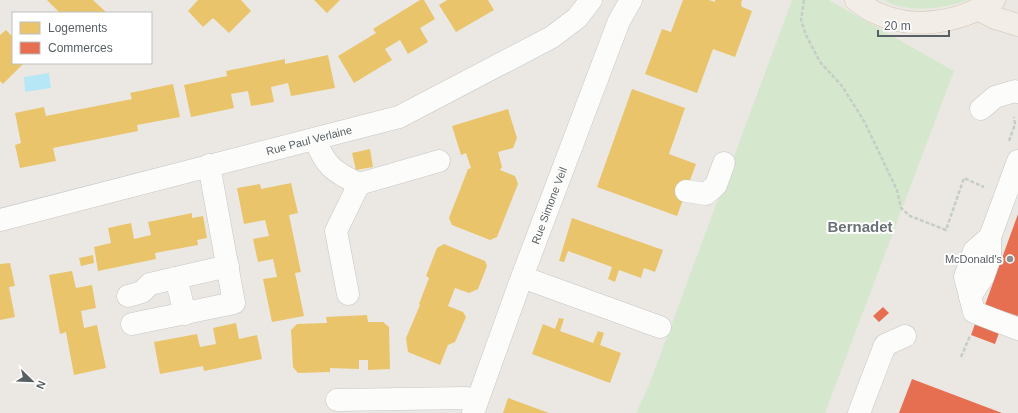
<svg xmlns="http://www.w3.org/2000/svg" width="1018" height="413" viewBox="0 0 1018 413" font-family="Arial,sans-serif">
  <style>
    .green { fill: #d5e8cd }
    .water { fill: #b6e7f7 }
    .homes { fill: #e9c46a }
    .shops { fill: #e76f51 }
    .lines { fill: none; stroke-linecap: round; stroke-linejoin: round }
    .minor-casing { stroke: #c6c6c5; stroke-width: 23 }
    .major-casing { stroke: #d4c4b0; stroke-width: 23 }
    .path { stroke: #c6cdc7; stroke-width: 2.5; stroke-dasharray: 4 2; stroke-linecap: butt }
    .minor { stroke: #fcfcfb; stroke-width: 22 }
    .major { stroke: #f2eee7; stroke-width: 22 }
    .poi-dot { fill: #8c9090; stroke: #fff; stroke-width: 1.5 }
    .labels { text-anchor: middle; stroke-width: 4; stroke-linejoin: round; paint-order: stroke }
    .street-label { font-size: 11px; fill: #596063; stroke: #fff }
    .poi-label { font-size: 11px; fill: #596063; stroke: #fff; text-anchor: end }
    .district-label { font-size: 15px; font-weight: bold; fill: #6a7275; stroke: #fff }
  </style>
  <rect width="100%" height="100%" fill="#ebe8e4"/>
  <path class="green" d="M792,0h37l125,71 -129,342h-189l13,-28z
    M884,0h83c-23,9 -60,14 -83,0z"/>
  <path class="water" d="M49,73l2,15 -26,4 -1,-15z"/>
  <path class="homes" d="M47,0h46l14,13h-47z
    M198,0h43l10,11 -22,22 -16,-15 -10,9 -15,-16z
    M314,0h26l-13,13z
    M420,0h4l11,19 -15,9 8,14 -20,12 -8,-14 -15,9 7,11 -38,23 -16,-27 38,-23 -3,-4z
    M447,0h41l6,10 -38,22 -17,-27z
    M683,0h26l6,2v-2h27l-1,4 1,3 10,4 -17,46 -22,-8 -16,44 -52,-19 17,-45 9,3z
    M6,30l7,7v26h11l-21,21 -3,-3v-46z
    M328,55l7,33 -44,8 -3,-13 -17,4 3,15 -23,4 -3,-15 -17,3 3,14 -43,9 -7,-32 43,-9 -1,-5 59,-12v5z
    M173,84l7,33 -43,8 1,6 -85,17 3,13 -36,7 -5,-23 6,-2 -6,-30 29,-6 2,9 86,-17 -2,-6z
    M632,89l53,19 -16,46 27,10 -19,52 -80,-29z
    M508,109l9,29 -4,10 -15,4 4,15 -2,3 15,6 3,8 -21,53 -7,3 -38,-15 -3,-7 19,-49 3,-1 -5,-15 -5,2 -9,-29z
    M370,149l3,18 -17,3 -4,-17z
    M291,183l7,30 -9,2 12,57 -6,1 9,43 -32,6 -9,-43 14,-2 -4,-18 -15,3 -5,-23 16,-3 -4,-16 -21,4 -7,-36 23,-4 1,5z
    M192,213v5l11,-2 4,22 -10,2 1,5 -43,8 1,6 -58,12 -4,-24 17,-4 -3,-15 23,-5 3,16 17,-4 -3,-13z
    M572,218l91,32 -8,22 -11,-4 -3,10 -22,-8 -4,12 -7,-3 4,-12 -44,-16 -4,11 -5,-1z
    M444,244l41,17 2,5 -9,23 -9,4 -14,-5 -7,18 15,6 3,5 -11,25 -7,3 -8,20 -32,-13 -2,-14 14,-33 -1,-1 10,-26 -3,-2 11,-28z
    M93,255l1,8 -13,3 -2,-8z
    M10,263l5,23 -6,1 6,30 -15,3v-56z
    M72,271l4,17 16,-3 4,23 -15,3 3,17 13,-3 9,43 -32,7 -8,-43 -6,2 -11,-59z
    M367,315l1,7h15l6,5 1,42 -22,1v-10h-9v9l-29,-1v4l-32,1 -5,-6 -2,-37 6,-6 30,-1 -1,-6z
    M559,318l5,1 -4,12 33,12 5,-12 6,2 -4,12 21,8 -11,30 -78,-29 11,-30 12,5z
    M236,323l3,16 18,-4 5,24 -58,12 -1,-5 -43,8 -6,-32 43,-8 3,13 16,-3 -3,-16z
    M508,398l41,15h-46z"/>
  <path class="shops" d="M1018,214v102l-33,-11z
    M883,307l6,6 -10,9 -6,-6z
    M975,324l24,9 -4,11 -24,-9z
    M912,379l90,34h-103z"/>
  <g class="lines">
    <g class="minor-casing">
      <g id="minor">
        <path d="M981,109l14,-12 20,-6 3,1"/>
        <path d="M315,139c10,27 19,33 44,45l80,-23"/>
        <path d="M1018,161l-28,76v20l-7,20 -13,19 4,16 44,17"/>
        <path d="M686,191l20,3 10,-9 8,-22"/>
        <path id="s1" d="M0,220l399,-103 153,-80 25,-19 14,-18"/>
        <path d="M522,277l138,50"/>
        <path d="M176,278l9,36"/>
        <path d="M348,294l-12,-63 23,-47"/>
        <path d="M128,296l14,-4 8,-8 78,-18"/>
        <path d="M970,296l-5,-19 9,-26 16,-14"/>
        <path d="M132,324l102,-21 -25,-138"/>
        <path d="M337,400l129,-2 11,2"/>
        <path id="s2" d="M473,413l49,-136 97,-256 12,-21"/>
        <path d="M859,413l26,-68 20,-9"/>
      </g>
    </g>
    <g class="major-casing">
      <path id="major" d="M856,0c6,4 12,9 18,12 38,19 86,11 120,-12
        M979,10l16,8 23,7"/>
    </g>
    <path class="path" d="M804,0l-3,20 5,15 14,27 22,24 22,35 33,69 4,18 9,8 36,14 18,-52 20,9
      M1009,141l6,-17 -1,-7
      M961,357l9,-21"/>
    <use href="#minor" class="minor"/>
    <use href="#major" class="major"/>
  </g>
  <circle class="poi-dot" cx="1010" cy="259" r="4"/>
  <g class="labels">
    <g class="street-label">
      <text dy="4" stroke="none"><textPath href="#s1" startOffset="319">Rue Paul Verlaine</textPath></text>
      <text dy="4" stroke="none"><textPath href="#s2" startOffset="221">Rue Simone Veil</textPath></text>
    </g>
    <g class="poi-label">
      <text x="1002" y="263">McDonald's</text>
    </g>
    <g class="district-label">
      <text x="860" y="232">Bernadet</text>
    </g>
  </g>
  <rect x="12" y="12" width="140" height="52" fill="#ffffff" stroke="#bdbfc1"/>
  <rect x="20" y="22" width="20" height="12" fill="#e9c46a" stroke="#bdbfc1"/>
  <text x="48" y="32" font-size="12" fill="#596063">Logements</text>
  <rect x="20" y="42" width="20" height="12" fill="#e76f51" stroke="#bdbfc1"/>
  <text x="48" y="52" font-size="12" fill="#596063">Commerces</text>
  <g transform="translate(32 381) rotate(113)" stroke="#ffffff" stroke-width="3" paint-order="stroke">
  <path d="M0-3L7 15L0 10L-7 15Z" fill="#596063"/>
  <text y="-6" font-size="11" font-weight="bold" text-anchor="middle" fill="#596063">N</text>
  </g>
  <path d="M878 30v6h71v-6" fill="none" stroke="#596063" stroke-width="2"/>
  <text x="884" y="30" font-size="12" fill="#596063" stroke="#ffffff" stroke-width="3" paint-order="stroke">20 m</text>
</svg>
